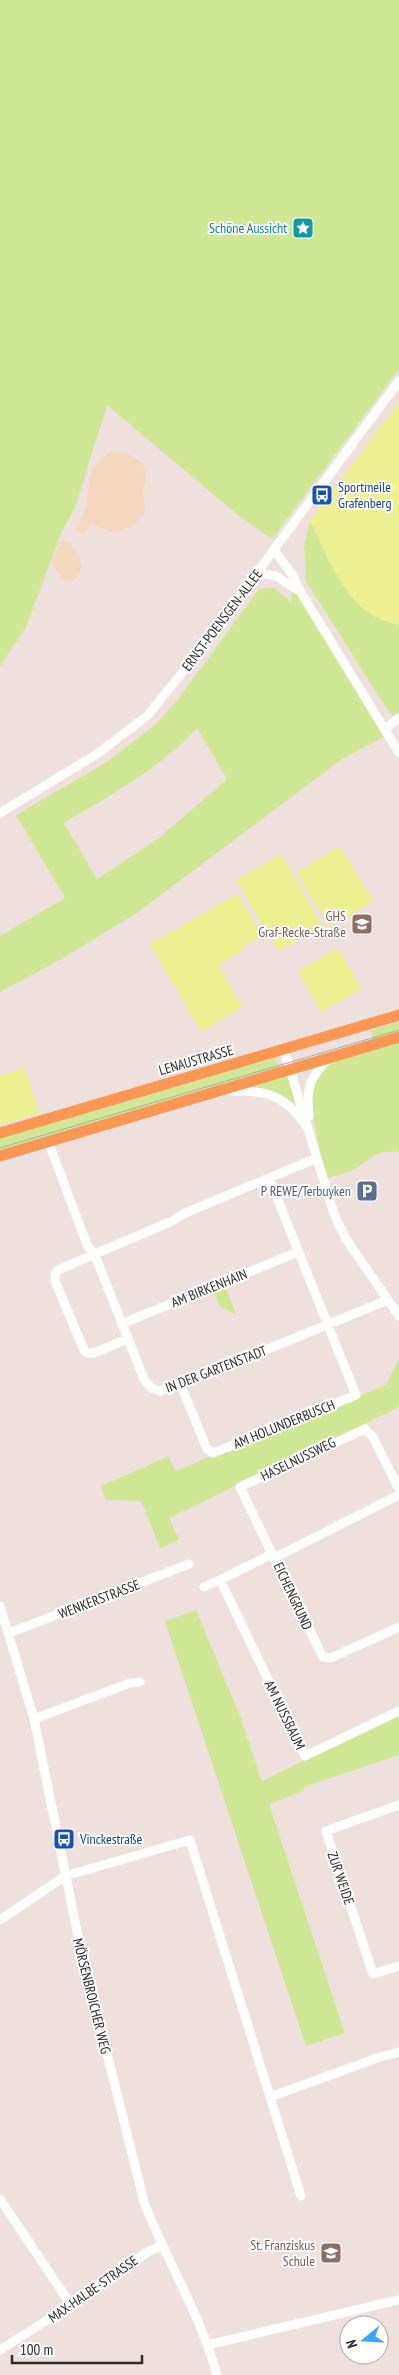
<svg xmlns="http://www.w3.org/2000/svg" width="399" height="2375" viewBox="0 0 399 2375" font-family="'PT Sans Narrow',sans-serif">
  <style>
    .green { fill: #d0e895; fill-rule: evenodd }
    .sand { fill: #f5d8bd }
    .pitch { fill: #ebf090 }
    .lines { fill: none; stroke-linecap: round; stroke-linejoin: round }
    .minor { stroke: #fff; stroke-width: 9 }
    .major { stroke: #fb9754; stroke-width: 11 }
    .tram { stroke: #9eabb7; stroke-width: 1 }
    .labels { text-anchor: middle; stroke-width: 4; stroke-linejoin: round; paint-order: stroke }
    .culture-label { font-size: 14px; fill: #0d838f; stroke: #fff; text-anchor: end }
    .transit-label { font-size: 14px; fill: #164399; stroke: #fff; text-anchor: start }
    .street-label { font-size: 14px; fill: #2b2b2b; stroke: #fff }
    .education-label { font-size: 14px; fill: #785e54; stroke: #fff; text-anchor: end }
    .service-label { font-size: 14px; fill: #4e5e75; stroke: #fff; text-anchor: end }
  </style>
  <rect width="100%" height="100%" fill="#eee0dc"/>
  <path class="green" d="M0,0h399v369l-127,170 -32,-22 -133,-112 -32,103 -13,23 -36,96 -26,39z
    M310,521c21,41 38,95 89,104v87l-6,4 -12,-16 -75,-119 -2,-33z
    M293,587l91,150 -42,22 -205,154 -79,48 -58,31v-56l65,-38 -49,-83 91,-53 49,-38 20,-22 83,-113 15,-1 17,14zM197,728l30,51 -68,59 -62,41 -33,-56c48,-29 94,-53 133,-95z
    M399,1021v12l-26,8 -3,-10z
    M399,1042v110c-24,-2 -26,5 -44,17 -7,4 -19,6 -27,9l-8,-24 -7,-41 -2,-25 15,-24z
    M274,1058l6,11 -280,82v-13z
    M285,1075l5,5 6,21 -4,2 -9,-6 -31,-12z
    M226,1288l10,26 -16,-7 -6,-14z
    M399,1358v49l-230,111 10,22 -19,8 -19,-47 -35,-1 -5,-14 68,-30 6,15 211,-86z
    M196,1610l44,106 22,65 137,-67v41l-95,32v4l-35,13 76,229 -39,13 -141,-425z"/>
  <path class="sand" d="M111,451l15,2 17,10 3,13 -3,16 2,17 -10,16 -22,8 -21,-9 -10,10 -6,-3c5,-10 10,-19 11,-30 3,-26 1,-33 24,-50z
    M66,541l5,2 11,22 -5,12 -7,5 -8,-2 -2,-6 -8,-8 8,-24z"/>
  <path class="pitch" d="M399,402v223c-51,-9 -68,-63 -89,-104z
    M340,846l33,55 -44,26 -32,-55z
    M281,854l41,71 -44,26 -42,-71z
    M237,894l25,42 -20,11 2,3 -26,15 24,42 -41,25 -51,-88z
    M338,948l23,41 -40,23 -23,-41z
    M25,1068l14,45 -39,12v-50z"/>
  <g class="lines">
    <path class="minor" d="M274,550l18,24 8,17 99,162
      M257,573l19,3 23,15
      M385,729l14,-11
      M0,813l97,-59 50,-38 39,-48 213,-287
      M284,1050l50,164 12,25 53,77
      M229,1091c37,-1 54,3 76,33
      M309,1116c-3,-28 0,-38 20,-58
      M48,1141l39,104 7,8 50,126 7,9 9,3 75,-32 28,-8 125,-51
      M121,1324l177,-72
      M127,1339l-33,14h-7l-3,-3 -29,-69v-7l3,-4 114,-49 13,-8 132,-55
      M180,1383l27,66 6,4 143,-58 -87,-217
      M399,1495l-125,63 49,99 8,1 68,-31
      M272,1554l-52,26 85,176 94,-45
      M274,1558l-34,-71 125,-58 8,8 26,52
      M204,1587l16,-7
      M0,1606l34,113 45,222 65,261c22,58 57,113 73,173
      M9,1633l180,-69
      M34,1719l96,-36 10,-1
      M399,1805l-73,26 47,143 26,-8
      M0,1920l65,-44 125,-36 111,356
      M270,2097l110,-40 19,-5
      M0,2199l71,106
      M207,2345l192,-45
      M0,2350l71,-45 78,-54 12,-5"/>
    <path class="major" d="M0,1133l399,-118
      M0,1156l399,-119"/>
    <path class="tram" d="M0,1148l399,-118"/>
  </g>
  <defs>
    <g id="sight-square" transform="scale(1.125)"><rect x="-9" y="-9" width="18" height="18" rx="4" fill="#0f9aa8" stroke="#fff"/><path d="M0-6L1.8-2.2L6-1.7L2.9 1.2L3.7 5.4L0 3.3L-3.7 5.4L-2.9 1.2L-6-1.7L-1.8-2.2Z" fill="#fff"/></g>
    <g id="bus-square" transform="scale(1.125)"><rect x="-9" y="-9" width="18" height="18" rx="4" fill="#1a4fb4" stroke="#fff"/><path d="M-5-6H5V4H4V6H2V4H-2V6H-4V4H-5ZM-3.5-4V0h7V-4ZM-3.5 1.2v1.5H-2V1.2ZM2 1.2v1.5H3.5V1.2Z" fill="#fff"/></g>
    <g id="school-square" transform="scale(1.125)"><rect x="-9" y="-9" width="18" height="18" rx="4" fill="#8d6e63" stroke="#fff"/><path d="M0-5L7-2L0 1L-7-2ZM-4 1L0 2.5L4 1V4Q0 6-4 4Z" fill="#fff"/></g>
    <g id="parking-square" transform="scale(1.125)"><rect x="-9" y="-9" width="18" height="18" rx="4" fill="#5c6f8a" stroke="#fff"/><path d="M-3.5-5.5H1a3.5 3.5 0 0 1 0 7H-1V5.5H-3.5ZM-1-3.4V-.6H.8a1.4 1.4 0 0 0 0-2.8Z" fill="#fff"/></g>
  </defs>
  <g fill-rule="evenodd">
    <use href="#sight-square" x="303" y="228"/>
    <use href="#bus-square" x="322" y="495"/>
    <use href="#school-square" x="362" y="924"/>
    <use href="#parking-square" x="367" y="1191"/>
    <use href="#bus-square" x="64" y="1839"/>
    <use href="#school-square" x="331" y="2253"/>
  </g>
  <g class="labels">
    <g class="culture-label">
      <text x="287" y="233">Schöne Aussicht</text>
    </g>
    <g class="transit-label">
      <text x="338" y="492">Sportmeile<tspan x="338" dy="16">Grafenberg</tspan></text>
      <text x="80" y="1844">Vinckestraße</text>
    </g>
    <g class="street-label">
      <text transform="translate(222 620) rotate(-53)" y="5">ERNST-POENSGEN-ALLEE</text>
      <text transform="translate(196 1060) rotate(-16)" y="5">LENAUSTRASSE</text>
      <text transform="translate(209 1288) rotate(-22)" y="5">AM BIRKENHAIN</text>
      <text transform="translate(216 1369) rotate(-21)" y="5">IN DER GARTENSTADT</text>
      <text transform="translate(284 1424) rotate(-22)" y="5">AM HOLUNDERBUSCH</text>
      <text transform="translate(298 1459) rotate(-26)" y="5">HASELNUSSWEG</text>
      <text transform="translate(293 1596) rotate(65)" y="5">EICHENGRUND</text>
      <text transform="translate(99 1599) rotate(-21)" y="5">WENKERSTRASSE</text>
      <text transform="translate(285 1715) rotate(64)" y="5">AM NUSSBAUM</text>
      <text transform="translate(341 1878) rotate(71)" y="5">ZUR WEIDE</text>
      <text transform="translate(92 1996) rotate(76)" y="5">MÖRSENBROICHER WEG</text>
      <text transform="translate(93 2289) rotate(-35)" y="5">MAX-HALBE-STRASSE</text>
    </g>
    <g class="education-label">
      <text x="346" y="921">GHS<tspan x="346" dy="16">Graf-Recke-Straße</tspan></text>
      <text x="315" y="2250">St. Franziskus<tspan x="315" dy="16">Schule</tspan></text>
    </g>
    <g class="service-label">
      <text x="351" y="1196">P REWE/Terbuyken</text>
    </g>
  </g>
  <g transform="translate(364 2340) rotate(252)"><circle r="24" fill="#ffffff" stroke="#aaaaaa"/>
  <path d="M0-4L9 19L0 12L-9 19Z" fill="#38a6ff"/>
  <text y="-8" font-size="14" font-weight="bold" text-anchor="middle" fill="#2b2b2b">N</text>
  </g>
  <path d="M12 2355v8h130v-8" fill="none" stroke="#2b2b2b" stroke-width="2.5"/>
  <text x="20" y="2355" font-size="15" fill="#2b2b2b" stroke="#ffffff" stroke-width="4" paint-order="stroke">100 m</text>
</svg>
